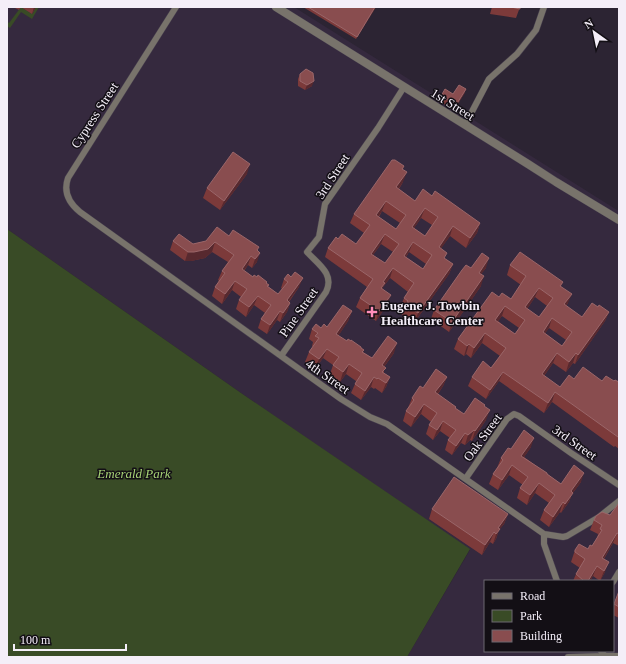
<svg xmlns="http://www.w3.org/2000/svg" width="626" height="664" viewBox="0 0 626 664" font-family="'Times New Roman',serif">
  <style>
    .built { fill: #35293e; fill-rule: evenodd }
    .green { fill: #394b26 }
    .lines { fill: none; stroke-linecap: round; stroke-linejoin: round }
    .minor-casing { stroke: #48404f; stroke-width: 7 }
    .tertiary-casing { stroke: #48404f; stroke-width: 9 }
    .minor { stroke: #78736b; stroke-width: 6 }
    .tertiary { stroke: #78736b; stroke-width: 8 }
    .wall { fill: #7c3a3a; fill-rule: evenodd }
    .shaded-wall { fill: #57292f }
    .building { fill: #894d4f; stroke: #9a6669; fill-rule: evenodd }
    .poi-dot { fill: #ff8eba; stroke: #130f15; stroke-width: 1.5 }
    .labels { text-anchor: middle; stroke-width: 3; stroke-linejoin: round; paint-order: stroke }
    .street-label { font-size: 13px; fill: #f4eef8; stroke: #130f15 }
    .poi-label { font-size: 13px; font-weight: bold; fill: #f4eef8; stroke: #130f15; text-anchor: start }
    .park-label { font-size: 13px; font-style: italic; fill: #a7d476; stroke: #130f15 }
  </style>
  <rect width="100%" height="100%" fill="#2c2433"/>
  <path class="built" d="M7,7h287l323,203h2v447h-212l63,-107 -229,-157 -234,-164zM485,581h128v70h-128z"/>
  <path class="green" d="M21,7l11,7 4,-7h3l-7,12 -11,-7 -11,16 -3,-2v-4l2,1z
    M7,229l234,164 229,156 -63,108h-400z"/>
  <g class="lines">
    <g class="minor-casing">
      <path id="minor" d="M176,7l-108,171c-5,14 1,25 12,34l261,187 29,18 17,7 157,110 19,3 4,-1 32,-19 20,-16
        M465,125l24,-46 28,-25 19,-24 8,-23
        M281,356l45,-64c9,-18 -8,-28 -19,-40l12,-15 6,-33 53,-76 26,-41
        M466,478l41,-59 7,-5 5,2 52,37 48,32
        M544,534v10l13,37
        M613,582l6,-10
        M601,651l4,5h14
        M568,657l37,-1"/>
    </g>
    <g class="tertiary-casing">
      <path id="tertiary" d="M276,7l252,157 28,18 63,38"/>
    </g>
    <use href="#minor" class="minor"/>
    <use href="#tertiary" class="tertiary"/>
  </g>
  <path class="wall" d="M13,7h8l-2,3z
    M21,7h15l-4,7z
    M303,7h73l-20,32z
    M492,7h28l-4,11 -26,-4z
    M300,74l12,12 -7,4 -7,-4v-7z
    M466,89l-2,5 -10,16 -15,-9 2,-5 12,-2z
    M404,166l-1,3v13l-4,7 16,12 17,-5 48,27 -3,10 -11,15 -16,-12 -9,12 4,11 8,5 -4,10 -35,49 -12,-8 2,-5 -4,-2 4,-10 4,-6 -18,-14 -7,9 -1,2 5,16 -11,16 -20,-14 4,-9 7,-11 -42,-30 3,-9 10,-9 18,5 8,-11 -14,-10 4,-9zM382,211l18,12 -4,6 -17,-12zM421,218l11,7 -7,11 -11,-8zM381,244l12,8 -8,11 -12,-8zM409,252l17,12 -3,5 -17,-12z
    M247,174l-27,36 -17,-12 4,-10z
    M229,236l29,15 -1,11 -5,6 -4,-3 -4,6 9,6 13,6 3,2 -1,2 10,7 4,-5 -1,-1 3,-9 15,8 -10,15 1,1 -3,9 -7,10 -3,-2 -10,14 -9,-6 3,-9 4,-6 -11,-8 -8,12 -10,-8 3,-9 2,-3 -9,-7 -10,14 -10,-8 3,-9 4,-6 -1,-1 4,-9 6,-9 -16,-10 -7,6 -14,3h-6l-15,-11 3,-9 20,3z
    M510,265l53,17 -2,4 7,17 -2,3 16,11 16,-10 11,5 -4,9 -30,43 -2,-1 -7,9 -13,-9 -9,13 16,11 14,-8 40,2 5,1v67l-4,-3 -1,1 -62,-45 -8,11 -45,-32 -13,18 -18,-13 4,-9 19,-9 9,-12 -18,-13 -11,15 -5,-4 -2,2 -10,-7 4,-10 41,-42 12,2 10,-14 -14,-10zM535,297l12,9 -8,11 -12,-8zM502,316l17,12 -4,6 -17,-13zM549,328l17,12 -4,6 -17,-13z
    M471,268h15l-5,6v12l-32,46 -18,-13 3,-9z
    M352,311l-4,10 -10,15 9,5 14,7 3,2 -1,2 9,6 22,-5 -10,14v6l6,4 -4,10 -4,6 -7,-5 -1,1 -3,-2 -10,13 -10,-7 4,-9 1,-3 -10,-7 -6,8 -10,-8 3,-9 -10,-7 -8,11 -10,-7 4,-10 4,-5 -1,-1 1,-4 -4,-3 3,-10 15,-2z
    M447,377l-4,9 -5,8 17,14 9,6 21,-9 -1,2 2,13 -14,21 -2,-1 -5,5 -4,-2 -9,12 -7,-5 3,-10 2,-2 -10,-7 -7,9 -7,-6 3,-9 2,-3 -10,-8 -10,13 -8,-6 3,-10 2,-3 4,-10 11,-10z
    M531,447l-7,10 37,27 20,-2 -9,12 -3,8 -8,11 -1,-1 -11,15 -9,-7 4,-10 5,-7 -14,-10 -8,12 -10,-7 3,-10 3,-3 -14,-10 -11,15 -9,-6 4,-10 4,-6 4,-10 10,-9z
    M619,503v43l-6,-3 -9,16 1,13 -5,9 -7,-5 -3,5h-17l3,-7 4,-6 -9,-6 4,-12 13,-1 4,-3 5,-8 1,-4 -8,-4 4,-10 16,-5z
    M432,509l76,5 -4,10 -5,6 -3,9 -3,5 -3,-2 -8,13 -53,-36z
    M619,591v27l-6,-3v-9z"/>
  <path class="shaded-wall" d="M34,7h2l-4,7z
    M375,7h1l-20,32 1,-2z
    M314,81l-2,5 -7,4 2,-5z
    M466,89l-2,5 -10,16 2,-5z
    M250,164l-3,10 -27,36 4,-9z
    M407,172l-4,10 -10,15 3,-10z
    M386,201l-4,10 -9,14 3,-10z
    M425,208l-4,10 -13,19 4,-10z
    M480,223l-3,10 -11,15 4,-10z
    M453,226l-3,10 -15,21 4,-10z
    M385,234l-4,10 -14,19 4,-9z
    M215,242l-3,10 -7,6 -14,3h-6l3,-9z
    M413,242l-4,10 -9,13 4,-9z
    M260,253l-3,9 -5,6 3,-9z
    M251,256l-3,9 -10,13 4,-9z
    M489,258l-3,10 -11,14 4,-9z
    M453,264l-4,10 -35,49 4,-10z
    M393,268l-3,10 -7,9 -2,6 -4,5 6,-16z
    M484,276l-3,10 -32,46 3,-10z
    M303,278l-4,9 -16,22 4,-9z
    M235,281l-3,9 -10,14 3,-10z
    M539,288l-4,9 -13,20 3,-10z
    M572,294l-4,9 -7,11 3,-10z
    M391,295l-4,10 -11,16 3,-10z
    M258,296l-4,9 -8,12 3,-10z
    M290,303l-3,9 -7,10 3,-9z
    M505,306l-3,10 -10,13 3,-9z
    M280,311l-3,9 -10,14 3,-9z
    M352,311l-4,10 -15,23 3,-10z
    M609,312l-4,9 -30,43 3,-9z
    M552,318l-3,10 -10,14 4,-10z
    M485,333l-3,10 -11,15 3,-10z
    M397,343l-3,10 -16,22 4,-10z
    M469,344l-3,10 -2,2 3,-10z
    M327,349l-4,9 -8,11 4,-10z
    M557,353l-4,10 -15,21 4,-10z
    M576,353l-3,10 -7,9 3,-10z
    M349,364l-3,10 -6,8 3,-10z
    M503,372l-4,9 -13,18 4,-9z
    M374,377l-3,10 -10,13 4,-9z
    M390,377l-4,10 -4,6 4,-10z
    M447,377l-4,9 -11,16 3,-10z
    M555,392l-3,10 -8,11 4,-10z
    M424,404l-3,10 -10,13 4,-10z
    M490,410l-4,10 -14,21 3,-10z
    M443,421l-3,10 -7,9 4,-10z
    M474,430l-4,10 -5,5 3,-10z
    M465,433l-4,10 -9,12 4,-9z
    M534,438l-3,9 -13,19 3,-10z
    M512,465l-3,10 -11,15 4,-10z
    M584,473l-3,9 -9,12 -3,8 -8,11 4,-9 6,-13z
    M539,483l-4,10 -8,12 3,-10z
    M563,502l-3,10 -11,15 4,-10z
    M508,514l-4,10 -5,6 -3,9 -3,5 5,-16z
    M494,532l-4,10 -8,13 3,-10z
    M617,533l-4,10 -15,25 4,-10z
    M609,562l-4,10 -5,9 4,-10z
    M597,566l-4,10 -3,5h-2z"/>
  <path class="building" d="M308,7h67l-18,30z
    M511,7h9v2z
    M306,69l7,4 1,8 -7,4 -7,-4v-7z
    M459,85l7,4 -10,16 -15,-9 4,-7 8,5z
    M233,152l17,12 -26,37 -17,-13z
    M392,160h3l9,6 -2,3 5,3 -11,15 19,14 8,-12 9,7 3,-5 45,32 -10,15 -17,-12 -14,21 8,6 -3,5 9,6 -35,49 -12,-8 2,-4 -4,-3 10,-15 -21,-15 -10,14 2,1 -4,5 10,7 -12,16 -19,-13 13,-19 -45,-31 8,-11 2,2 4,-5 14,10 14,-19 -16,-11zM386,201l20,14 -10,14 -20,-14zM425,208l13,9 -13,19 -13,-9zM385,234l14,10 -14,19 -14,-9zM413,242l19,13 -9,14 -19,-13z
    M217,227l12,9 4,-6 26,17 -2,3 3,3 -5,6 -4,-3 -9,13 11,8 1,-2 3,2 1,-2 9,7 -1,1 3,2 -2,1 11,8 10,-12 -4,-3 4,-5 3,3 4,-5 8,6 -16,22 3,3 -7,10 -3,-2 -10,14 -9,-6 10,-14 -13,-9 -9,11 -10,-7 8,-11 -12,-8 -10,13 -10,-7 10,-14 -3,-2 12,-16 -19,-13 -7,7 -14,3h-6l-15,-11 6,-7 14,10 13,-3z
    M520,252l43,30 -3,4 12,8 -8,10 18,13 10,-14 6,4 1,-2 10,7 -31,43 -2,-2 -7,9 -12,-9 -15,21 18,13 9,-12 5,4 9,-12 19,14 4,-5 8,5 1,-1 4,2v54l-1,1 -63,-45 -7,11 -45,-31 -13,18 -18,-13 11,-16 8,7 15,-20 -21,-15 -11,15 -5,-4 -2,2 -9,-7 34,-47 7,5 3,-4 9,6 15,-23 -16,-11zM539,288l14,10 -14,19 -14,-10zM505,306l20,14 -10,14 -20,-14zM552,318l20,14 -10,14 -19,-14z
    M482,253l7,5 -10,15 5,3 -32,46 -18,-12 28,-40 4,-5 5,3z
    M343,305l9,6 -16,23 11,7 1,-2 3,2v-1l10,7v1l3,2 -2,2 10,6 16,-22 9,7 -15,22 4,3 -4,4 8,5 -4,6 -8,-5 -1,1 -3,-2 -9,14 -10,-7 7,-11 -13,-9 -6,8 -10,-7 6,-8 -12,-8 -8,10 -10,-7 10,-14 -4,-2 3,-3 -6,-4 4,-5 5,4 3,-4 3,3z
    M436,369l11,8 -12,15 21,15 -1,1 9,6 11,-16 10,7 -1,1 6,4 -15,21 -1,-1 -6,5 -3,-2 -9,13 -8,-6 8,-10 -13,-9 -6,9 -8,-5 8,-12 -13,-9 -9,13 -9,-6 8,-11 -2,-2 8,-12 3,2z
    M524,430l10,8 -13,18 26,17v1l14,10 13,-19 10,8 -13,18 2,2 -8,11 -2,-2 -10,15 -9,-7 11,-15 -16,-12 -9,12 -10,-7 8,-11 -16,-12 -10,15 -9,-6 10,-14 -2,-2 7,-10 3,1z
    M454,477l54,37 -10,14 2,1 -4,5 -2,-2 -9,13 -53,-36z
    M619,503v31l-2,-1 -15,25 7,4 -5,9 -7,-5 -9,15h-4l-8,-7 9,-15 -10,-7v-2l4,-6 9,5 2,-4 2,1 10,-16 -2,-1 2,-4 -8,-5 2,-4 6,-4 8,3z
    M619,591v16l-5,-3z"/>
  <path class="poi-dot" d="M370 306h4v4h4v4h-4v4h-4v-4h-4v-4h4z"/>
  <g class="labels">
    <g class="street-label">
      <text transform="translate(453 104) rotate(32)" y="5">1st Street</text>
      <text transform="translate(94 115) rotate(-57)" y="5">Cypress Street</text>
      <text transform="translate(332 176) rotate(-57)" y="5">3rd Street</text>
      <text transform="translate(298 312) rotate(-55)" y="5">Pine Street</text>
      <text transform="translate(328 376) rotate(35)" y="5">4th Street</text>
      <text transform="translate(482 437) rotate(-54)" y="5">Oak Street</text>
      <text transform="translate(575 442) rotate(35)" y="5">3rd Street</text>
    </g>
    <g class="poi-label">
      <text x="381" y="310">Eugene J. Towbin<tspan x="381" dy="15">Healthcare Center</tspan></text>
    </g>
    <g class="park-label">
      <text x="134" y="478">Emerald Park</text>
    </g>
  </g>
  <rect width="626" height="664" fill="none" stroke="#f4eef8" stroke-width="16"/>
  <rect x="484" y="580" width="130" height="72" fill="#130f15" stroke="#6d6870"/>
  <rect x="492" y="593" width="20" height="6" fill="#78736b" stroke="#6d6870"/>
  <text x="520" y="600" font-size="12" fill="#f4eef8">Road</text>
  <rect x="492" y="610" width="20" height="12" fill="#394b26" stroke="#6d6870"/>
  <text x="520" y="620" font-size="12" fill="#f4eef8">Park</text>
  <rect x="492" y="630" width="20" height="12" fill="#894d4f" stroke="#6d6870"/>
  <text x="520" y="640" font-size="12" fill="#f4eef8">Building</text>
  <g transform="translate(594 32) rotate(327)" stroke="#130f15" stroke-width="3" paint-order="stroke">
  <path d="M0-3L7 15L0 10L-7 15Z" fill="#f4eef8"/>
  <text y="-6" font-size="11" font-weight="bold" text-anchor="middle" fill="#f4eef8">N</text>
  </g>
  <path d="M14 644v6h112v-6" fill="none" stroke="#f4eef8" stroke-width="2"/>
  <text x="20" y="644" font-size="12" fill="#f4eef8" stroke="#130f15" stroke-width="3" paint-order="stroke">100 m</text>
</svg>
